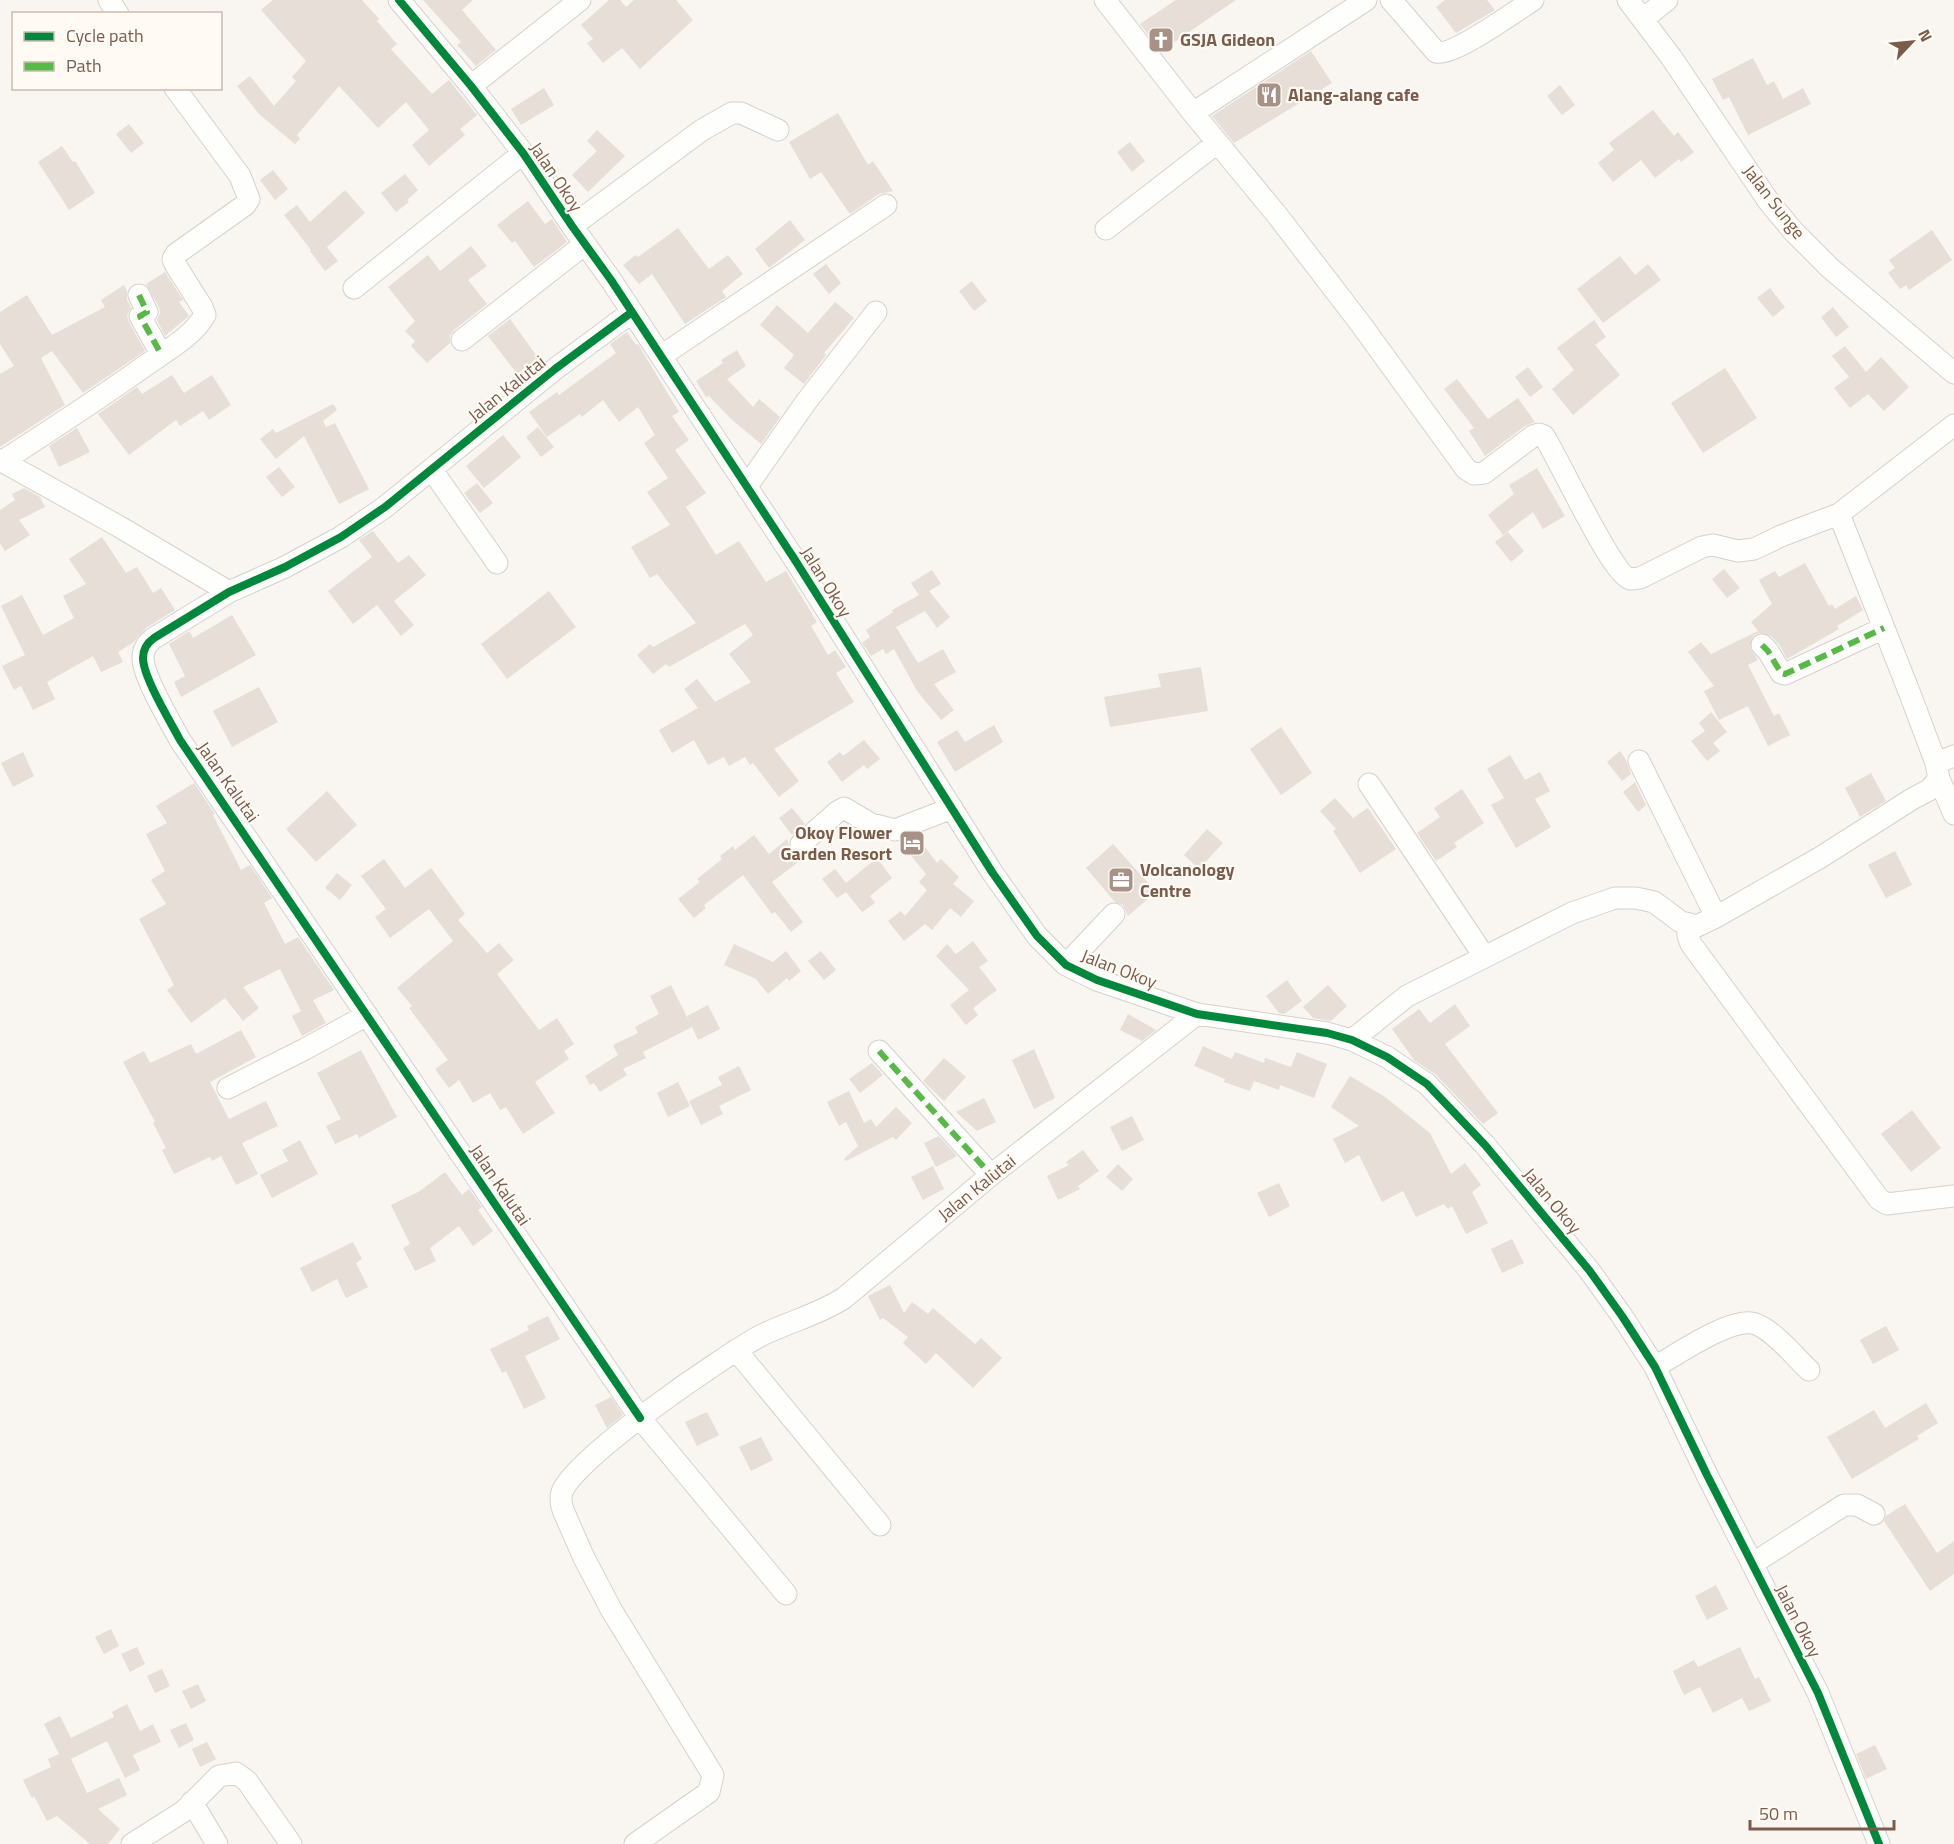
<svg xmlns="http://www.w3.org/2000/svg" width="1954" height="1844" viewBox="0 0 1954 1844" font-family="'Titillium Web',sans-serif">
  <style>
    .building { fill: #e6ded7 }
    .lines { fill: none; stroke-linecap: round; stroke-linejoin: round }
    .minor-casing { stroke: #d7d1cb; stroke-width: 23 }
    .minor { stroke: #fefefd; stroke-width: 21 }
    .quiet { stroke: #58b947; stroke-width: 6; stroke-dasharray: 12 6; stroke-linecap: butt }
    .cycleway-casing { stroke: #fffaf3; stroke-width: 11 }
    .cycleway { stroke: #00873e; stroke-width: 8 }
    .labels { text-anchor: middle; stroke-width: 4.5; stroke-linejoin: round; paint-order: stroke }
    .poi-label { font-size: 18px; font-weight: bold; fill: #7a5c4d; stroke: #fffaf3; text-anchor: start }
    .street-label { font-size: 18px; fill: #7a5c4d; stroke: #fffaf3 }
  </style>
  <rect width="100%" height="100%" fill="#f9f5f0"/>
  <path class="building" d="M273,0h89l17,19 -2,2 20,23 -6,5 41,45 17,-14 28,35 -17,14 5,6 -36,31 -17,-21 17,-15 -23,-28 -28,26 -39,-42 -42,49 3,4 -5,5 -36,-30 -22,-28 13,-10 24,30 22,-25 -4,-4 14,-16 -45,-51z
    M423,0h50l-11,10 34,40 -20,16 -19,-21 4,-3z
    M609,0h11l6,7 8,-7h42l17,20 -53,49 -18,-21 -19,15 -16,-20 6,-4 -12,-14z
    M1176,0h60l-75,51 -21,-27z
    M1445,0h42l8,10 -39,23 -20,-26z
    M1311,51l21,32 -98,60 -22,-27z
    M1753,58l14,27 7,-4 9,18 20,-11 8,16 -63,31 -19,-38 -6,3 -11,-21z
    M1560,85l15,20 -13,10 -15,-19z
    M544,88l10,17 -33,20 -10,-16z
    M1653,110l21,26 4,-4 16,20 -13,10 -2,-3 -24,19 -14,-18 -28,22 -15,-19 16,-13 -5,-7z
    M838,113l30,52 5,-4 20,30 -14,3 -29,20 -29,-42 -11,7 -21,-37z
    M129,124l15,19 -13,10 -15,-19z
    M597,130l28,26 -37,36 -16,-17 25,-24 -10,-10z
    M1130,142l15,19 -13,11 -15,-20z
    M62,146l11,16 2,-1 20,32 -26,17 -31,-48z
    M273,170l15,19 -13,11 -15,-20z
    M405,174l13,16 -11,10 2,2 -13,10 -15,-19z
    M345,190l20,23 -38,34 11,14 -13,10 -15,-20 1,-1 -27,-35 13,-10 13,17z
    M528,201l17,23 7,-5 15,23 -33,25 -19,-26 -3,2 -15,-18z
    M790,220l15,20 -36,28 -14,-19z
    M678,228l31,41 19,-14 15,19 -21,17 4,6 -41,27 -33,-50 -13,10 -16,-19 13,-10 2,2z
    M1932,230l20,30 -43,30 -3,-5 -6,4 -12,-16 7,-5 -6,-8z
    M471,246l16,20 -19,14 19,24 -33,26 -4,6v7l-23,20 -16,-17 4,-5 -10,-10 10,-10 -27,-34 40,-32 12,16z
    M1620,256l15,19 13,-11 13,16 -58,43 -26,-34z
    M826,264l15,19 -12,11 -16,-20z
    M165,272l18,28 -4,2 10,14 -24,20 -8,-16 3,-7 -1,-6 -13,-23z
    M972,281l15,20 -13,10 -15,-20z
    M124,285l3,6v9l4,8 -4,7 2,7 16,29 -62,42 -31,-42 -11,7 24,47 -65,42v-73l14,-8 -14,-22v-32l27,-17 25,40 53,-28 -4,-7z
    M1770,288l15,19 -12,10 -16,-19z
    M835,302l19,16 -30,35 2,2 -22,29 -20,-16 10,-13 -34,-30 17,-20 31,28z
    M1833,307l16,20 -13,10 -15,-20z
    M510,319l29,40 -21,16 -30,-39z
    M1594,320l12,17 -11,8 25,30 -47,40 -21,-26 22,-19 -17,-22z
    M627,332l9,13 2,-1 41,68 -7,4 17,24 -14,10 31,43 -20,14 30,48 23,-14 27,41 20,-11 31,51 -6,4 17,29 7,-5 11,17 -10,6 18,29 -80,47 25,32 -20,16 -26,-34 -3,2 -5,-8 -16,9 -5,-9 -16,8 -14,-25 -22,13 -13,-23 39,-22 -14,-19 13,-10 18,23 36,-20 -22,-28 24,-19 -8,-11 -76,43 -3,-3 -13,10 -16,-19 13,-11 3,3 43,-24 -39,-49 -7,4 -19,-31 39,-22 -23,-33 21,-14 -24,-35 11,-8 -17,-28 -19,15 -16,-22 -21,17 -2,-3 -33,23 -18,-25 28,-20 2,3 57,-42 -6,-9z
    M1845,346l21,26 15,-15 28,30 -25,24 -16,-17 -18,14 -16,-20 15,-11 -17,-21z
    M737,350l9,16 -19,13 26,28 6,-8 21,18 -19,27 -30,-25 -22,-23 -3,1 -10,-16 27,-18 -2,-3z
    M1528,367l15,20 -13,10 -15,-20z
    M1725,368l32,50 -54,35 -32,-50z
    M172,375l12,18 28,-18 19,30 -22,15 -6,-9 -23,15 -4,-6 -47,35 -31,-41 39,-27 5,7z
    M1457,379l31,40 30,-21 17,24 -10,4 -40,30 -16,-25 5,-3 -30,-39z
    M333,404l4,6 -14,11 3,6 9,-4 34,66 -30,15 -35,-68 -28,23 -16,-20 13,-10 3,4z
    M538,427l16,20 -13,10 -15,-20z
    M77,428l13,24 -31,15 -10,-21z
    M503,435l18,22 -37,31 -18,-22z
    M279,467l16,20 -13,10 -16,-20z
    M1537,468l28,48 -22,13 -10,-17 -30,23 -15,-20 26,-21 -5,-9z
    M477,483l16,20 -13,10 -16,-20z
    M24,488l16,9 5,10 -26,13 11,15 -25,16 -5,-8v-33l15,-10 -3,-6z
    M373,531l25,32 11,-8 17,20 -32,26 20,24 -13,11 -24,-31 -24,19 -25,-33 44,-34 -13,-17z
    M1508,532l16,19 -13,11 -16,-20z
    M102,537l24,36 11,-6 16,26 8,-5 14,22 -29,18 -12,14 -16,10 5,10 -22,10 -8,-16 -46,26 8,17 -22,11 -12,-24 -7,4 -12,-24 23,-11 -24,-49 21,-11 21,40 31,-17 -11,-22 23,-12 -17,-25z
    M1805,563l24,43 3,-2 3,5 21,-13 7,14 -26,16 2,3 -52,30 -8,-15 -8,-8 -12,-3 -6,3 -3,12 8,12 -10,5 26,51 5,-3 11,22 -22,11 -20,-40 -29,14 -15,-29 10,-5 -26,-34 13,-10 10,12 47,-23 -7,-9 21,-18 -13,-24 16,-9 4,6z
    M1724,569l16,19 -13,10 -15,-19z
    M932,570l9,14 -12,7 21,26 -13,11 -12,-17 -29,16 22,36 25,-14 13,23 -22,12 20,26 -13,10 -24,-29 -23,-42 -8,5 -3,-5 -12,7 -9,-13 8,-6 -4,-7 27,-18 -1,-2 27,-15 -8,-12z
    M549,591l27,36 -69,52 -26,-35z
    M232,615l24,40 -75,42 -7,-15 11,-6 -16,-32 19,-12h2l3,6z
    M1201,667l7,44 -98,16 -6,-30 57,-10 -3,-13z
    M259,687l19,35 -46,25 -19,-36z
    M1711,712l16,20 -14,11 7,8 -13,10 -16,-20 14,-10 -6,-8z
    M994,725l9,17 -48,30 -18,-30 20,-12 8,12z
    M1281,727l31,46 -31,22 -31,-46z
    M864,740l16,19 -13,10 -3,-4 -22,17 -15,-20 13,-10 3,4z
    M1620,751l6,9 5,14 -9,7 -15,-19z
    M23,752l11,24 -21,11 -12,-24z
    M1510,755l15,25 15,-8 10,19 -15,8 16,28 -35,21 -25,-43 13,-7 -17,-29z
    M1871,773l15,28 -26,16 -15,-29z
    M1635,782l11,23 -8,7 -15,-20z
    M194,783l21,31 -2,1 28,55 9,-5 22,33 -8,5 21,41 13,-7 36,53 -21,10 13,23 -24,13 -10,-20 9,-5 -21,-42 -37,18 16,21 -16,13 -18,-23 -34,25 -24,-33 7,-5 -35,-66 27,-15 -15,-24 14,-9 -19,-37 21,-11 -11,-17z
    M1462,789l22,34 -30,20 3,4 -21,14 -19,-28 23,-16 -6,-9z
    M327,791l30,34 -41,37 -30,-33z
    M1335,798l18,20 15,-10 28,41 -36,24 -27,-42 3,-2 -16,-18z
    M792,808l13,16 -13,11 -13,-17z
    M1207,829l16,14 -24,26 -15,-14z
    M754,835l15,19 18,-15 4,13 11,7 -30,23 31,40 -12,10 -16,-20 -3,2 -29,-39 -39,30 2,3 -12,10 -16,-19 22,-17 -3,-3 25,-20 -2,-3 13,-10 2,4z
    M916,835l21,28 4,-4 18,18 -6,7 21,17 -13,16 -11,-9 -18,22 -7,-6 -21,17 -16,-20 13,-10 4,5 22,-26 -8,-8 7,-8 -26,-32z
    M1113,844l43,48 -28,24 -5,-11 -8,-3 -29,-34z
    M1895,851l17,34 -26,13 -18,-33z
    M877,858l15,20 -22,18 5,7 -13,9 -16,-20 -9,6 -15,-19 13,-10 11,14z
    M384,859l21,29 26,-20 34,46 -7,6 29,33 12,-10 15,17 -17,14 42,56 18,-12 17,26 -10,7 5,8 -34,23 20,31 -32,21 -17,-27 -6,3 -10,-17 -17,10 -14,-23 -10,8 -14,-19 13,-9 -39,-52 3,-2 -15,-18 56,-47 -24,-32 -39,29 -15,-21 11,-8 -25,-33z
    M337,873l15,12 -12,15 -15,-12z
    M973,941l15,20 -9,6 18,23 -24,18 5,7 -12,10 -16,-20 19,-15 -33,-34 11,-12 9,10z
    M734,944l39,18 13,-11 15,20 -12,10 -2,-3 -19,16 -12,-15 -32,-14z
    M821,951l15,19 -12,10 -16,-19z
    M1287,980l15,21 -18,13 -5,-1 -13,-17z
    M671,985l21,42 -49,25 3,6 -23,11 4,6 -27,17 -6,-9 -4,2 -5,-9 33,-21 -5,-10 25,-12 -3,-6 24,-13 -9,-18z
    M1328,985l19,21 -16,15 -18,-3 -10,-11z
    M1455,1004l15,22 -25,18 53,69 -15,11 -47,-49 -22,-15 -22,-31 27,-20 11,14z
    M708,1005l12,24 -22,11 -11,-24z
    M1128,1014l28,16 -14,11 -22,-11z
    M241,1030l15,27 -46,25 19,37 37,-18 12,25 -36,17 16,31 -22,11 -15,-29 -9,5 -2,-4 -36,17 -12,-24 4,-2 -13,-25 2,-1 -32,-60 21,-11 6,12 41,-19 5,10z
    M1203,1046l29,13 3,-7 29,11 1,-5 26,9 6,-15 30,12 -13,34 -34,-13 -1,5 -25,-9 -4,10 -26,-9 1,-3 -31,-13z
    M1034,1049l21,49 -21,11 -22,-49z
    M361,1050l36,67 -38,21 -2,-4 -22,10 -9,-18 15,-7 -24,-46z
    M944,1058l22,19 -22,24 -21,-20z
    M872,1063l11,12 -23,18 -11,-14z
    M739,1066l12,24 -32,16 4,8 -22,11 -12,-24 33,-16 -4,-8z
    M1350,1076l35,21 45,36 21,41 14,-11 16,22 -9,7 16,31 -22,11 -14,-28 -4,3 -4,-5 -28,13 -13,-26 -21,11 -23,-47 -14,8 -12,-24 26,-13 -28,-19z
    M678,1082l12,24 -22,11 -11,-24z
    M849,1091l15,32 7,-4 5,8 20,-20 16,16 -16,17 -3,-3 -47,24 -2,-2 14,-13 -12,-24 -7,4 -12,-24z
    M984,1098l12,24 -19,9 -21,-19z
    M1912,1110l29,38 -30,24 -30,-38z
    M1132,1116l12,24 -22,11 -12,-24z
    M939,1136l18,20 -21,11 -12,-24z
    M300,1140l18,34 -46,24 -12,-23 28,-14 -6,-11z
    M1083,1150l16,21 -21,15 2,3 -22,11 -11,-24 22,-11 -3,-3z
    M1118,1164l15,15 -11,12 -16,-14z
    M933,1166l11,23 -21,11 -12,-23z
    M445,1172l17,23 7,-6 13,18 -4,3 15,21 -20,15 -14,-20 -29,22 6,13 -21,10 -12,-23 7,-4 -19,-39 29,-14z
    M1279,1183l11,23 -21,11 -12,-24z
    M1512,1239l12,24 -22,10 -11,-24z
    M353,1242l9,17 -6,4 12,24 -22,11 -9,-19 -25,13 -12,-24z
    M890,1285l14,28 8,-11 16,12 5,-6 42,36 6,-6 21,20 -29,30 -37,-35 -10,11 -23,-21 5,-6 -25,-19 -3,2 -12,-24z
    M548,1316l12,23 -35,17 21,42 -22,11 -18,-38 -4,2 -12,-24 39,-19 -2,-4z
    M1886,1326l13,24 -26,14 -13,-24z
    M611,1397l12,18 -16,13 -12,-23z
    M1926,1403l12,20 -21,13 2,3 -67,40 -25,-42 47,-27 11,18z
    M707,1412l12,23 -22,11 -12,-24z
    M761,1437l12,23 -22,11 -12,-24z
    M1905,1504l32,49 17,-12v33l-24,17 -46,-70 2,-5z
    M1716,1585l12,24 -21,11 -12,-24z
    M111,1629l8,17 -15,8 -9,-17z
    M137,1647l8,17 -15,8 -9,-18z
    M1740,1647l15,32 4,-2 12,24 -22,10 -7,-13 -29,15 -13,-26 -16,8 -11,-24 21,-11 4,7z
    M162,1669l8,17 -15,7 -8,-17z
    M198,1684l8,17 -15,8 -9,-18z
    M127,1704l13,27 13,-7 8,18 -28,13 7,15 -15,8 -18,-37 -36,18 16,34 32,-15 8,17 -29,14 22,20 -12,15h-18l-33,-28 -10,5 -13,-25 -2,2 -9,-18 28,-13 -3,-8 11,-5 -15,-30 16,-8 11,22 43,-21 -2,-5z
    M186,1723l8,17 -15,8 -9,-18z
    M207,1742l9,17 -16,8 -8,-18z
    M1875,1745l12,24 -21,10 -10,-25z"/>
  <g class="lines">
    <g class="minor-casing">
      <path id="minor" d="M109,0l9,14
        M399,0l72,86 52,67 49,73 39,54 184,280 197,312 45,64 29,29 31,15 100,34 130,19 25,7 35,17 40,27 58,61 104,125 33,46 33,51 52,108 111,218 61,151
        M1105,0l88,113 84,102 83,108 106,146 8,5 10,-1 49,-37 6,-2 5,2c15,23 67,137 86,143 3,0 7,-1 10,-1l62,-31 11,-2 25,6 16,-2 27,-13 58,-22
        M1391,0l45,52c16,5 80,-41 97,-52
        M1628,0l43,57 98,145 25,30 36,36 124,105
        M1643,19l24,-19
        M471,86l109,-86
        M1193,113l173,-113
        M572,226l130,-96 30,-17h9l37,17
        M1106,229l111,-86
        M354,288l169,-135
        M139,295l8,17 -7,4 21,38
        M632,312l-77,57 -170,138 -44,30 -56,30 -56,25 -75,46c-7,5 -11,11 -11,20 0,19 27,63 37,82l460,678 146,176
        M462,340l123,-96
        M661,356l225,-151
        M0,460l120,67 109,65
        M3,461c49,-32 99,-64 146,-98 20,-14 44,-27 56,-48l-3,-8 -27,-43 -2,-5 3,-5 69,-49 4,-6 -9,-23 -65,-88
        M432,470l65,93
        M747,486l59,-84 70,-90
        M1762,645l6,6 13,22 4,1 99,-46
        M1639,761l77,156
        M1936,763l18,-7
        M1939,779l15,35
        M1369,784l115,172
        M801,844l36,-32 7,-4 27,16 24,6 57,-22
        M1687,924l1,12 3,8 188,255 8,5 67,-8
        M1066,965l48,-51
        M1352,1040l55,-44 165,-83 43,-15h21l18,4 27,20 16,4 19,-9 105,-60 91,-58 17,-9 10,-11 -3,-16 -26,-69 -71,-180 115,-89
        M879,1051l112,124
        M228,1088l77,-39 62,-34
        M736,1350l144,175
        M1655,1367c21,-12 73,-48 97,-44 18,3 43,34 57,47
        M1752,1564l92,-59h13l17,9
        M192,1802l25,42
        M132,1844l52,-33 35,-35 17,-3 11,8 44,63
        M635,1844l74,-52 4,-17 -101,-164 -28,-53 -21,-48c-2,-6 -3,-12 -1,-18 13,-35 162,-136 198,-156 28,-14 58,-21 84,-38l147,-123 206,-161"/>
    </g>
    <use href="#minor" class="minor"/>
    <path class="quiet" d="M139,295l8,17 -7,4 21,38
      M1762,645l6,6 13,22 4,1 99,-46
      M879,1051l112,124"/>
    <g class="cycleway-casing">
      <path id="cycleway" d="M399,0l72,86 52,67 49,73 39,54 184,280 197,312 45,64 29,29 31,15 100,34 130,19 25,7 35,17 40,27 58,61 104,125 33,46 33,51 52,108 111,218 61,151
        M632,312l-77,57 -170,138 -44,30 -56,30 -56,25 -75,46c-7,5 -11,11 -11,20 0,19 27,63 37,82l460,678"/>
    </g>
    <use href="#cycleway" class="cycleway"/>
  </g>
  <defs>
    <g id="church-square" transform="scale(1.35)"><rect x="-9" y="-9" width="18" height="18" rx="4" fill="#a69286" stroke="#fffaf3"/><path d="M-1.2-6h2.4v3.5h3.3v2.4h-3.3V6h-2.4V-.1h-3.3v-2.4h3.3Z" fill="#fff"/></g>
    <g id="restaurant-square" transform="scale(1.35)"><rect x="-9" y="-9" width="18" height="18" rx="4" fill="#a69286" stroke="#fffaf3"/><path d="M-5-6h1v4h1v-4h1v4h1v-4h1v5L-1.5 .5V6h-2V.5L-5-1ZM5-6V6H3V1.5H1.5Q1.5-4 5-6Z" fill="#fff"/></g>
    <g id="hotel-square" transform="scale(1.35)"><rect x="-9" y="-9" width="18" height="18" rx="4" fill="#a69286" stroke="#fffaf3"/><path d="M-6-4.5h1.5V1H6V5H4.5V3h-9V5H-6ZM-4 0a1.8 1.8 0 1 1 3.6 0ZM.5 0V-2.5h3Q6-2.5 6 0Z" fill="#fff"/></g>
    <g id="office-square" transform="scale(1.35)"><rect x="-9" y="-9" width="18" height="18" rx="4" fill="#a69286" stroke="#fffaf3"/><path d="M-6-3h4V-5.5h4V-3h4V5H-6ZM-1-4.5V-3h2v-1.5ZM-6 0V1H6V0Z" fill="#fff"/></g>
  </defs>
  <g fill-rule="evenodd">
    <use href="#church-square" x="1161" y="40"/>
    <use href="#restaurant-square" x="1269" y="95"/>
    <use href="#hotel-square" x="912" y="843"/>
    <use href="#office-square" x="1121" y="880"/>
  </g>
  <g class="labels">
    <g class="poi-label">
      <text x="1180" y="46">GSJA Gideon</text>
      <text x="1288" y="101">Alang-alang cafe</text>
      <text x="892" y="839" text-anchor="end">Okoy Flower<tspan x="892" dy="21">Garden Resort</tspan></text>
      <text x="1140" y="876">Volcanology<tspan x="1140" dy="21">Centre</tspan></text>
    </g>
    <g class="street-label">
      <text transform="translate(556 177) rotate(56)" y="6">Jalan Okoy</text>
      <text transform="translate(1774 202) rotate(52)" y="6">Jalan Sunge</text>
      <text transform="translate(507 389) rotate(-39)" y="6">Jalan Kalutai</text>
      <text transform="translate(826 582) rotate(58)" y="6">Jalan Okoy</text>
      <text transform="translate(228 782) rotate(55)" y="6">Jalan Kalutai</text>
      <text transform="translate(1119 969) rotate(21)" y="6">Jalan Okoy</text>
      <text transform="translate(500 1185) rotate(56)" y="6">Jalan Kalutai</text>
      <text transform="translate(977 1188) rotate(-39)" y="6">Jalan Kalutai</text>
      <text transform="translate(1552 1201) rotate(50)" y="6">Jalan Okoy</text>
      <text transform="translate(1798 1621) rotate(63)" y="6">Jalan Okoy</text>
    </g>
  </g>
  <rect x="12" y="12" width="210" height="78" fill="#fffaf3" stroke="#cabbb1" stroke-width="1.5"/>
  <rect x="24" y="32" width="30" height="9" fill="#00873e" stroke="#cabbb1" stroke-width="1.5"/>
  <text x="66" y="42" font-size="18" fill="#7a5c4d">Cycle path</text>
  <rect x="24" y="62" width="30" height="9" fill="#58b947" stroke="#cabbb1" stroke-width="1.5"/>
  <text x="66" y="72" font-size="18" fill="#7a5c4d">Path</text>
  <g transform="translate(1912 42) rotate(64)" stroke="#fffaf3" stroke-width="4.5" paint-order="stroke">
  <path d="M0-4.5L10 22L0 15L-10 22Z" fill="#7a5c4d"/>
  <text y="-9" font-size="16" font-weight="bold" text-anchor="middle" fill="#7a5c4d">N</text>
  </g>
  <path d="M1750 1820v9h144v-9" fill="none" stroke="#7a5c4d" stroke-width="3"/>
  <text x="1759" y="1820" font-size="18" fill="#7a5c4d" stroke="#fffaf3" stroke-width="4.5" paint-order="stroke">50 m</text>
</svg>
